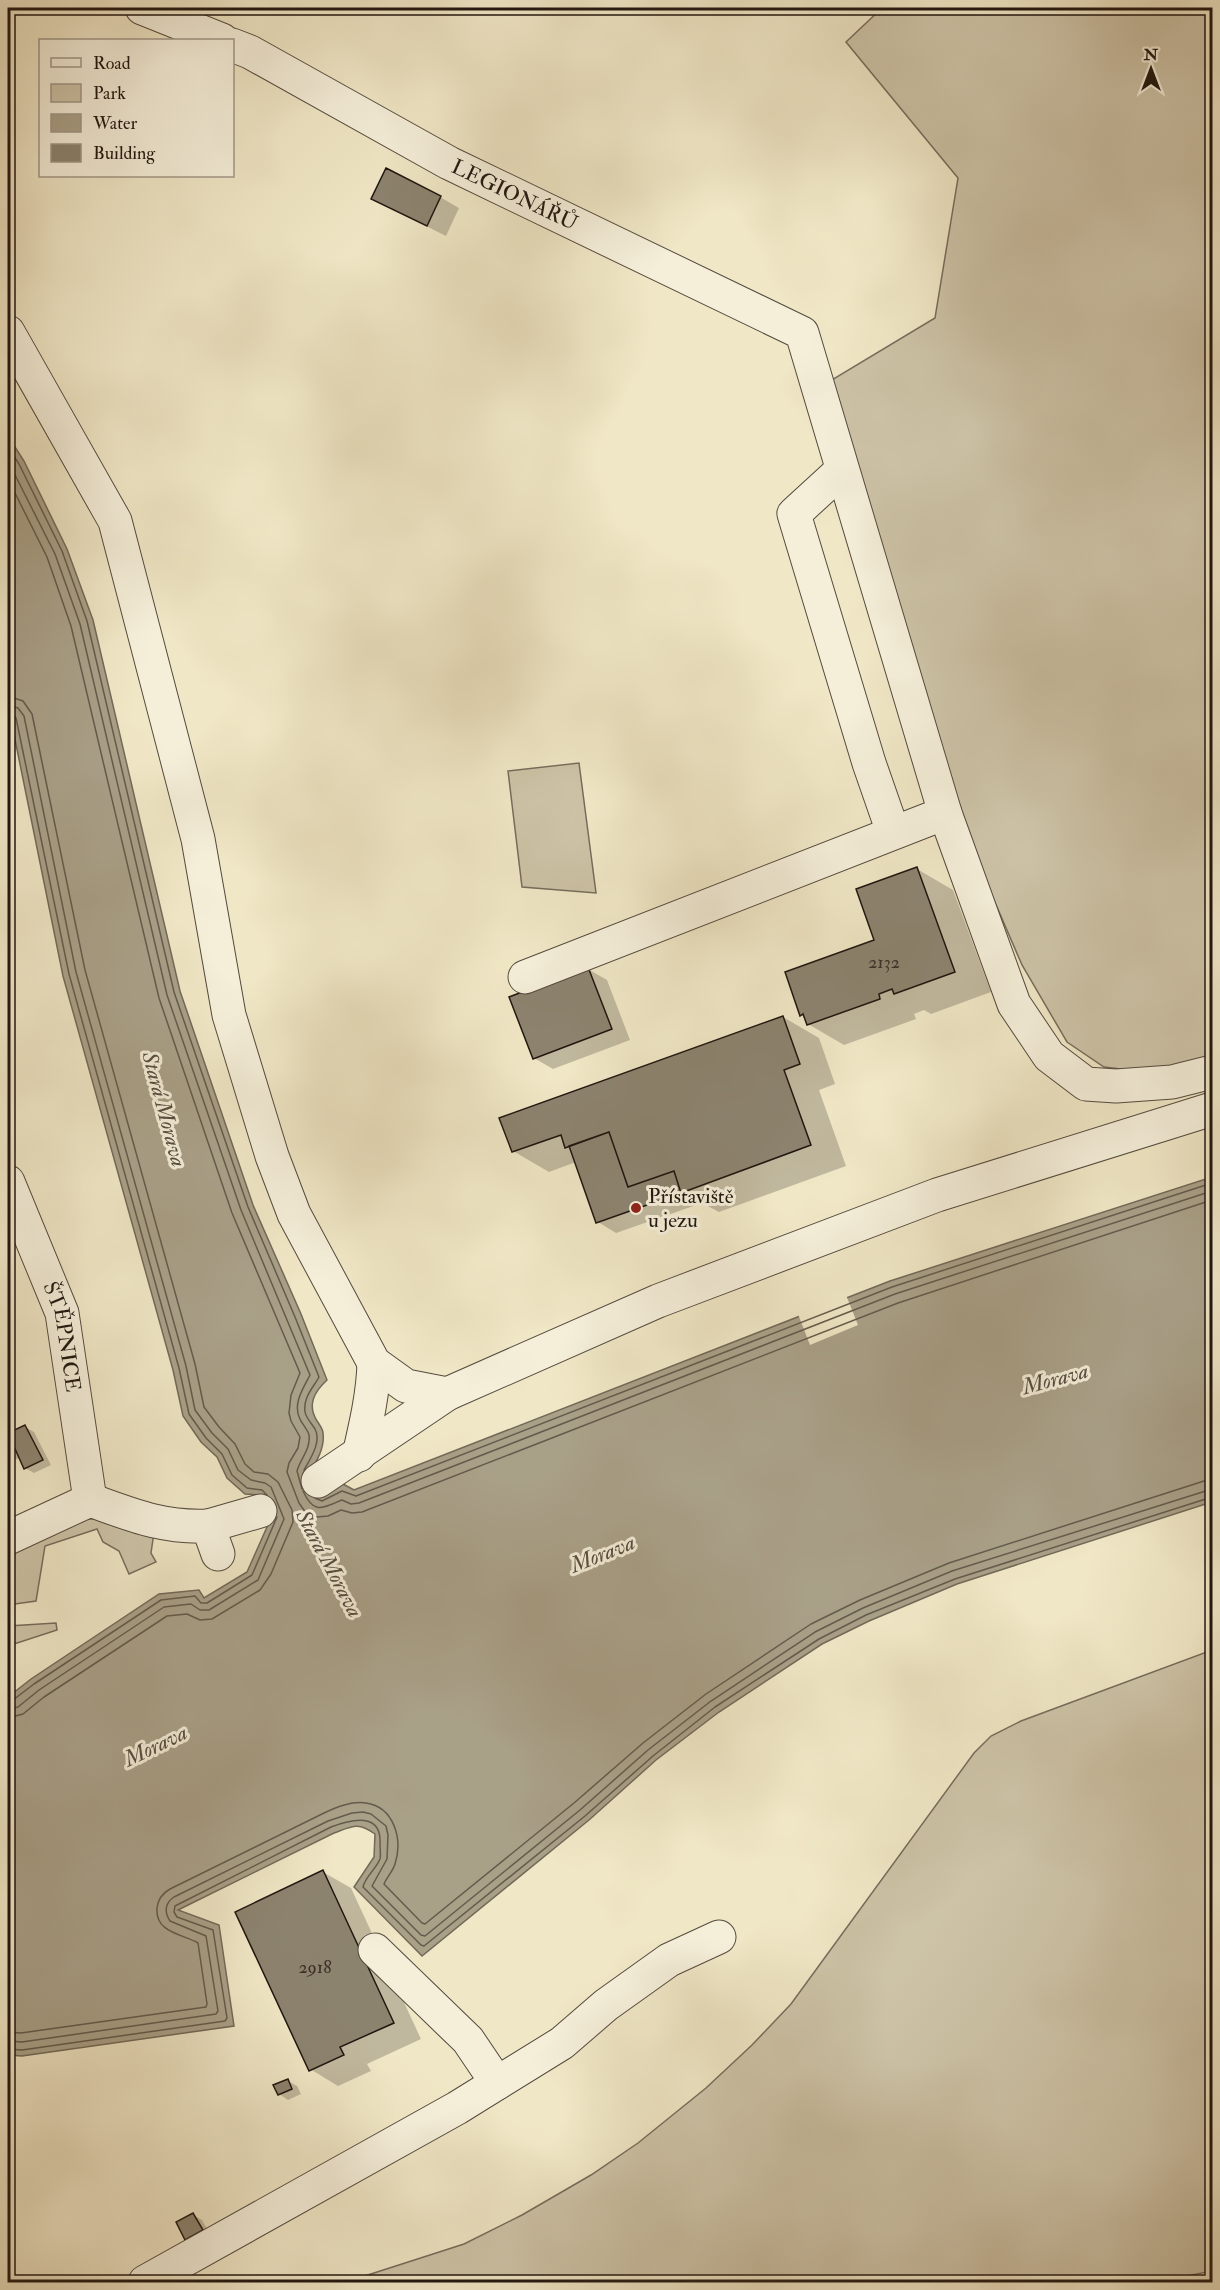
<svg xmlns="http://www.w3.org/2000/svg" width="1220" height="2290" viewBox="0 0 1220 2290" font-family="'IM FELL Double Pica',serif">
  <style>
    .green { fill: #cdc3a7; stroke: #766c5c; stroke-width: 1.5 }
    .water { fill: #a9a088; stroke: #726958; stroke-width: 1.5 }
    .pier { fill: #f0e7c6 }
    .shadow { fill: #0003 }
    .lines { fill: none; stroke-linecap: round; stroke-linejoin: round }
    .shore { stroke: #645b4c; stroke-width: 1.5 }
    .building { fill: #8c836f; stroke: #201610; stroke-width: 1.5 }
    .minor-casing { stroke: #544a3e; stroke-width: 35 }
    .minor { stroke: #f5efda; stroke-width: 33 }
    .poi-dot { fill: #8f2418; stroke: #f5efda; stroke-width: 2 }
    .labels { text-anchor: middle; stroke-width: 6; stroke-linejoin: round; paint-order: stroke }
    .number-label { font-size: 18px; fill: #3b3128 }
    .street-label { font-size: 21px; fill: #201610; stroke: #f5efda }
    .poi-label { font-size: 21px; fill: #201610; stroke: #f5efda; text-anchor: start }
    .water-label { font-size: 22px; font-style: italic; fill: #574d40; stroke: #f5efda }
  </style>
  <rect width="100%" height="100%" fill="#f0e7c6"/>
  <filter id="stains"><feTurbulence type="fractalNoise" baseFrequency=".00333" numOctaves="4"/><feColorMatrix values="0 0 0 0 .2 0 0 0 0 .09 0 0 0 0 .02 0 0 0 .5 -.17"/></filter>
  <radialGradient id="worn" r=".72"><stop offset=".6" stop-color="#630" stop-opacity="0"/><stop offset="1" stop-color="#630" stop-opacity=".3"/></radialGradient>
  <path class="green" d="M882,8h330v1050l-66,14 -42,-5 -37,-25 -45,-77 -67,-155 -125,-429 105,-63 23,-140 -112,-136z
    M579,763l17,130 -74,-6 -14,-116z
    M72,1519h25l57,13 -3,21 5,9 -27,12 -10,-23 -16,-9 -6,-13 -52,17 -9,55 -28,4v-54z
    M56,1623l1,7 -49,16v-20z
    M1212,1650v621l-55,11h-811l118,-38 58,-29 69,-40 47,-32 68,-55 46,-43 39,-41 183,-251 17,-17 30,-15z"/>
  <path class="water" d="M8,436l16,25 43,88 26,71 87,371 73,214 48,109 26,66c-13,12 -20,25 -10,41 2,3 6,8 6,12 2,14 -6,28 -13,39l33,12 11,6 536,-209 322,-104v325l-255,82 -88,37 -47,23 -103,68 -63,48 -67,60 -167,136 -68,-69 20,-30 1,-23c-17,-12 -22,-8 -41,-1l-156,77 41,15 15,101 -212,30 -14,-1v-358l23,-18 128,-85 40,-4 5,8 43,-26 24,-54 -11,-23 -15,-1 -18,-16 -10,-21 -16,-15 -18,-26 -10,-46 -110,-394 -55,-271z"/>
  <path class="pier" d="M846,1295l12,30 -48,20 -12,-31z"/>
  <path class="shadow" d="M440,197l19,11 -13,28 -54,-27z
    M917,869l36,21 38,102 -60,22 -7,-4 -10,4 2,5 -72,26 -36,-21 -3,-7 -4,-2 75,-74z
    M588,969l19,11 23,60 -77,29 -19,-11z
    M783,1017l36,21 16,46 -16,6 27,76 -127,46 -17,-9 -86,30 -18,-11 -22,-60 -27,10 -36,-21z
    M25,1427l9,5 17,33 -17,8 -9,-5 -5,-11 -12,8v-31z
    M323,1872l28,16 70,151 -54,25 4,7 -33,15 -28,-17z
    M288,2081l9,5 4,8 -13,6 -9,-6z
    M193,2215l9,5 9,16 -15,8 -10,-6z"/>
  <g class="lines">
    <path class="shore" d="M8,447l11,17 43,87 25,70 87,371 74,215 47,110 24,60c-6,11 -16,20 -14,35 1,6 7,12 10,17 7,13 -5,30 -11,41
      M8,461l47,93 25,70 87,371 74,215 69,165c-6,12 -18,29 -10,44 2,5 8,11 9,16 2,14 -9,24 -12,36l5,18
      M8,479l39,78 24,69 88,372 73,215 68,160 -9,22 -2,18 2,8 9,16 -2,11 -9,15 -2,9 12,31 7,10 11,4 11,-1 13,-6 11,3 10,-1 536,-209 314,-103
      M8,696l15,5 9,13 53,256 110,394 9,43 15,20 16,17 10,20 9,8 14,2 10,8 14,28 1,12 -22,52 -11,16 -48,29 -12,1 -13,-6 -20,2 -123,81 -21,17 -15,4
      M8,705l10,3 6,8 52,256 110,394 9,44 17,23 16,16 10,21 13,10 14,3 6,4 13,32 -26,61 -49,30h-9l-9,-6 -27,3 -125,83 -21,17 -10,2
      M8,713l5,1 3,4 53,256 110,394 10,46 17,24 16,16 10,21 15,13 15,2 5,5
      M303,1491c11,24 19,17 39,9l9,4 8,-1 536,-209 317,-103
      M315,1498l7,3 20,-10 14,5 536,-209 320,-104
      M8,1702l5,-2 21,-16 127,-84 34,-4 6,7h6l45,-28 25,-58
      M8,2032l13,1 185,-26 1,-3 -9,-61c-15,-9 -43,-10 -41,-35 1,-9 6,-15 13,-19l154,-76c13,-6 27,-12 42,-10 28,4 37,36 29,61 -2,7 -8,13 -11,20l38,39 3,1 149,-121 69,-60 63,-49 105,-70 49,-24 89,-37 255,-82 8,-1
      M8,2041l14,1 194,-28 2,-3 -12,-75 -36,-15c-6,-9 -5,-18 4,-24l154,-76 24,-8 11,-1 8,2 15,12 2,9 -1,24 -15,27 49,49 4,1 155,-126 68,-60 63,-49 104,-69 48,-24 89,-37 260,-82
      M8,2049l14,1 203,-29 2,-3 -14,-88 -36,-13 -3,-5 1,-6 156,-79c21,-8 51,-15 49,17 0,5 1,11 0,15 -4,10 -15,18 -17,28l58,58 3,1 161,-130 68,-60 62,-49 104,-68 47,-24 89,-36 257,-82"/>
  </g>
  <path class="building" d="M386,168l55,28 -14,30 -56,-27z
    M917,867l38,105 -61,22 -2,-5 -13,5 1,5 -73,26 -4,-11 -3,2 -15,-44 89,-32 -18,-51z
    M588,967l24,62 -79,30 -24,-62z
    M783,1016l17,48 -16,6 27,75 -130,48 -7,-22 -46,16 -19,-55 -44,16 -4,-13 -49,17 -13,-34z
    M609,1132l19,55 46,-16 7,22 -85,30 -27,-77z
    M25,1425l18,35 -19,9 -16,-36z
    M8,1436l6,14 -6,4z
    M323,1870l71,153 -54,24 4,8 -35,16 -74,-159z
    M288,2079l4,10 -14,6 -5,-10z
    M193,2213l10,17 -18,10 -9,-18z"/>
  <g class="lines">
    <g class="minor-casing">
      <g id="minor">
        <path d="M142,8l80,32"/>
        <path id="s1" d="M232,45l18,7 199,111 353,170 143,480 -420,164"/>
        <path d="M8,332l107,189 83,318 31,176 43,141 22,58 80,149 32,23 41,8"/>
        <path d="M842,470l-48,44 75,249 24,69"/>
        <path d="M945,813l69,191 35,52 37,28 30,2 56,-4 40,-10"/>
        <path id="s2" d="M8,1182l54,131 28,187"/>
        <path d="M359,1455c7,-31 14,-60 15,-92"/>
        <path d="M318,1481l129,-87 211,-93 279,-106 275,-86"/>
        <path d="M208,1526l52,-15"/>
        <path d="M8,1538l82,-38c42,15 72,28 118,26l10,28"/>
        <path d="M375,1950l93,90 29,43"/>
        <path d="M145,2282l312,-174 105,-65 44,-38 63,-45 50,-23"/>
      </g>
    </g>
    <use href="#minor" class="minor"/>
  </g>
  <circle class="poi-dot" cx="636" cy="1208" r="6"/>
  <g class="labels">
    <g class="number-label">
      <text x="884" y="968">2132</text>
      <text x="315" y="1973">2918</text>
    </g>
    <g class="street-label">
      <text dy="7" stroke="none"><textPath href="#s1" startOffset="320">LEGIONÁŘŮ</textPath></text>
      <text dy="7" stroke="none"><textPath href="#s2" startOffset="165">ŠTĚPNICE</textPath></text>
    </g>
    <g class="poi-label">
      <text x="648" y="1203">Přístaviště<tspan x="648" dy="24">u jezu</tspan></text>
    </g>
    <g class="water-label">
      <text transform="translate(165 1109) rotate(75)" y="8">Stará Morava</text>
      <text transform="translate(1055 1378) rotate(-15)" y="8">Morava</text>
      <text transform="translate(602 1553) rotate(-22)" y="8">Morava</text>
      <text transform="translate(330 1563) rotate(62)" y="8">Stará Morava</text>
      <text transform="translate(155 1745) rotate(-26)" y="8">Morava</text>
    </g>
  </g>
  <rect width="1220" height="2290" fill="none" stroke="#f0e7c6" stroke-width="30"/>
  <rect x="9" y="9" width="1202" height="2272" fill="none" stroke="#201610" stroke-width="3"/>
  <rect x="15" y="15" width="1190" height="2260" fill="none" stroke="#201610" stroke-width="1.5"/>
  <rect x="39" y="39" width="195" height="138" fill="#f5efda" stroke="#a09889" stroke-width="1.5"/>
  <rect x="51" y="58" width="30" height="9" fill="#f5efda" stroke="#a09889" stroke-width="1.5"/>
  <text x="93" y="69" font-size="18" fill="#201610">Road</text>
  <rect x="51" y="84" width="30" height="18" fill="#cdc3a7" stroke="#a09889" stroke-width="1.5"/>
  <text x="93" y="99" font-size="18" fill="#201610">Park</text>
  <rect x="51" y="114" width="30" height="18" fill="#a9a088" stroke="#a09889" stroke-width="1.5"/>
  <text x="93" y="129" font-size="18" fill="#201610">Water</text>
  <rect x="51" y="144" width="30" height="18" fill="#8c836f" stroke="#a09889" stroke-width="1.5"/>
  <text x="93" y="159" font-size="18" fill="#201610">Building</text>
  <g transform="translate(1151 69)" stroke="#f5efda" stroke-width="4.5" paint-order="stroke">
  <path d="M0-4.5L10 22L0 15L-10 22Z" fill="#201610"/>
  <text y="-9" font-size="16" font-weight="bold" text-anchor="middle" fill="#201610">N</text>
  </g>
  <rect width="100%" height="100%" filter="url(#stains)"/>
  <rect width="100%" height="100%" fill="url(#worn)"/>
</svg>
